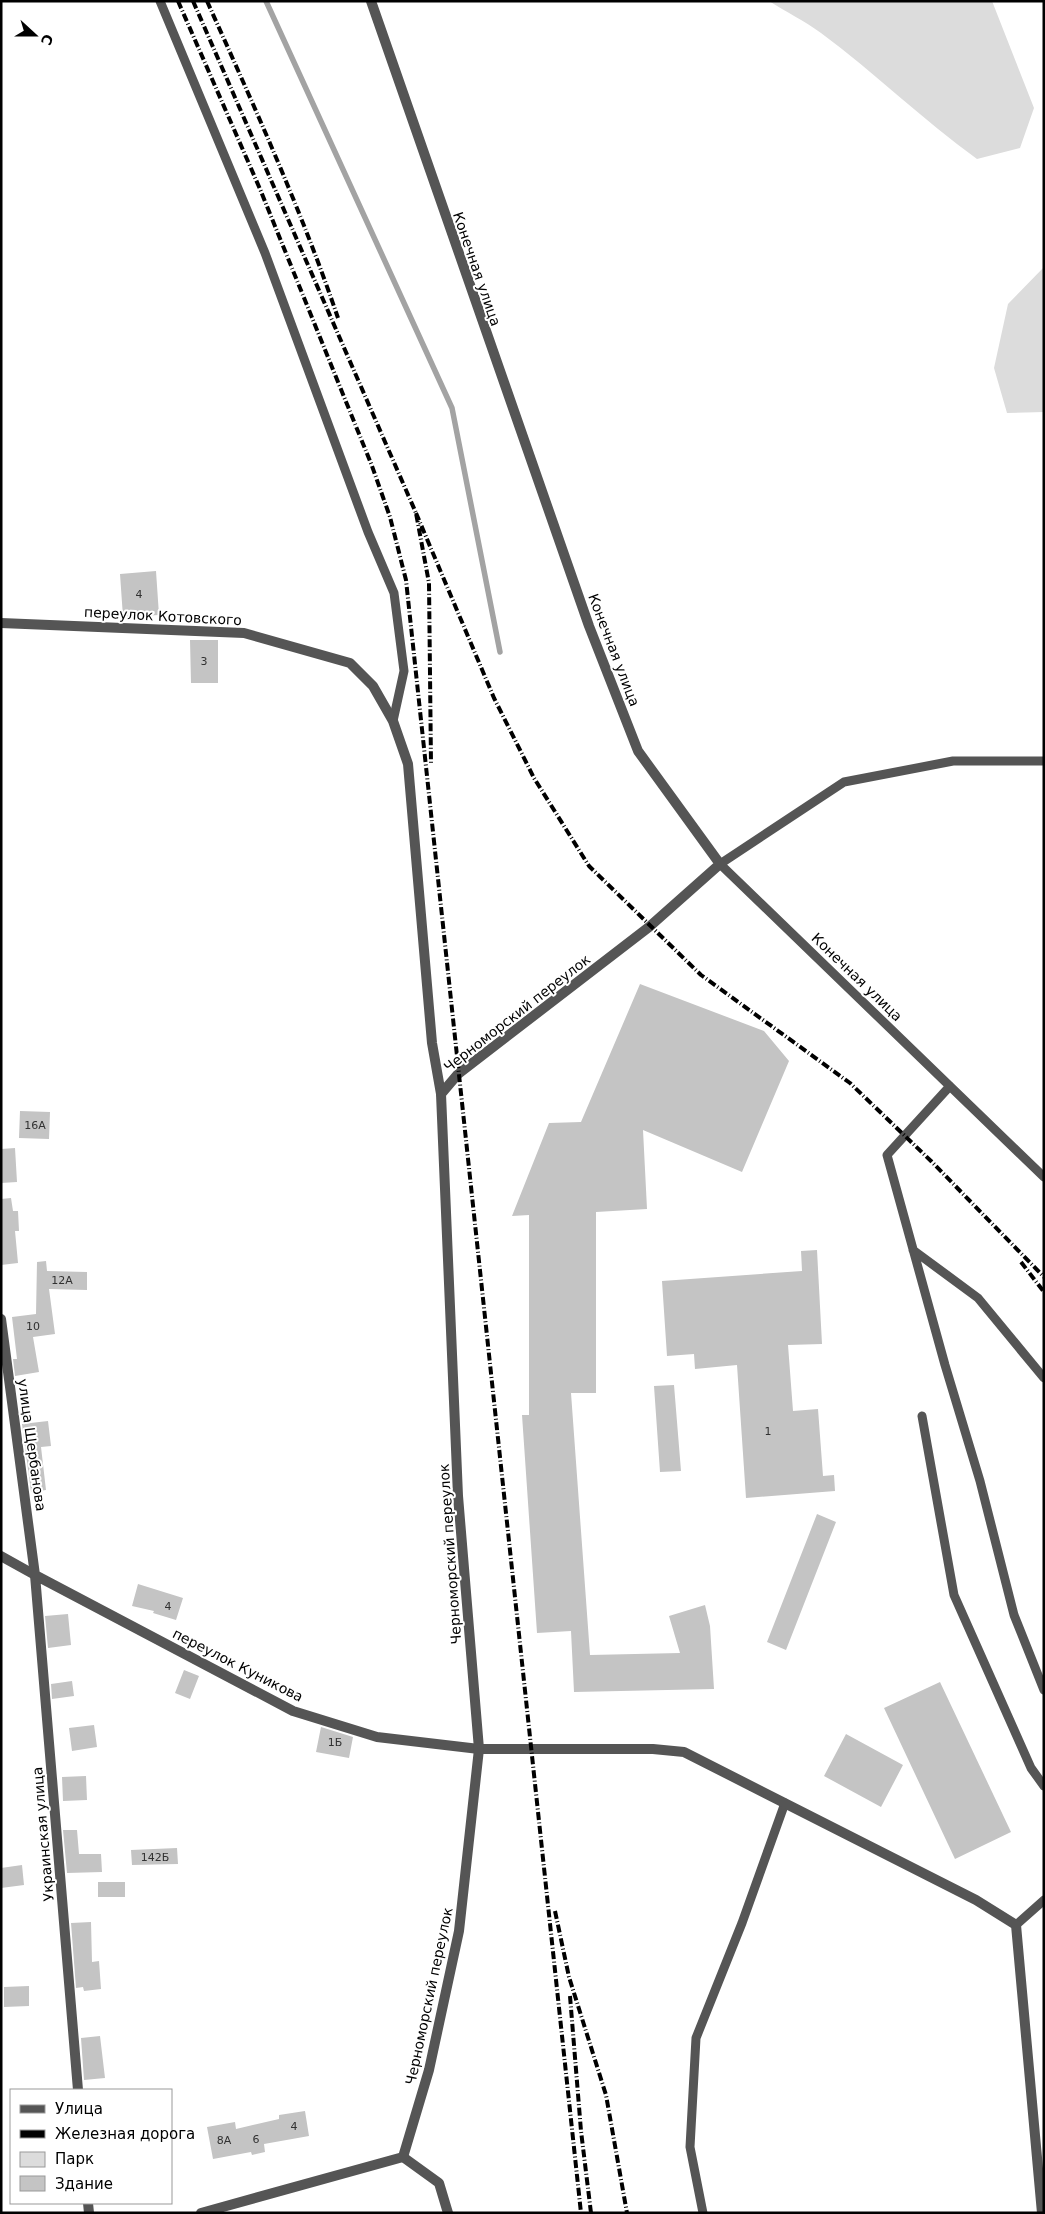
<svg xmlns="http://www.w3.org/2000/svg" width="1045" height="2214" viewBox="0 0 1045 2214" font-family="'DejaVu Sans',sans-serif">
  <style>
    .green { fill: #dcdcdc }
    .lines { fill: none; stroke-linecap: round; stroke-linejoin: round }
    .stream { stroke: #a3a3a3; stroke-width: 5.5 }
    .building { fill: #c4c4c4 }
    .service { stroke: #555; stroke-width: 9 }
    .pedestrian { stroke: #555; stroke-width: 10 }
    .minor { stroke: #555; stroke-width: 10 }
    .tertiary { stroke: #555; stroke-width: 10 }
    .rail { stroke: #000; stroke-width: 4; stroke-dasharray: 8 2.5 1 2.5; stroke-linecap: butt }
    .labels { text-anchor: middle; stroke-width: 4; stroke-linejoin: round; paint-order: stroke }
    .number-label { font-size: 11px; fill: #313131 }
    .street-label { font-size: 14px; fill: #000; stroke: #fff }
  </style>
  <rect width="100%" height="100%" fill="#fff"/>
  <path class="green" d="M769,1h223l42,107 -14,40 -43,11c-54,-39 -102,-86 -156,-126 -16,-12 -35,-21 -52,-32z
    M1044,267v145l-37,1 -13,-45 14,-64z"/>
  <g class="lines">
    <path class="stream" d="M266,1l186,407 48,244"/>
  </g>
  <path class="building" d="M156,571l3,44 -36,2 -3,-43z
    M190,640h28v43h-27z
    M640,984l124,47 25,30 -47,111 -99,-42 4,79 -51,3v181h-25l19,262 90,-2 -11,-37 36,-11 5,21 4,63 -140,3 -3,-61 -34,2 -15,-218h7v-200l-17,1 37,-93 32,-1z
    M20,1111l30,1 -1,27 -30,-1z
    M15,1148l2,34 -16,1v-34z
    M11,1198l2,13h5l1,20h-4l3,32 -17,2v-66z
    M817,1250l5,94 -34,1 5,66 25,-2 5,67 11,-1 1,16 -89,7 -9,-133 -42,4 -1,-15 -27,2 -5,-75 140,-10 -1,-20z
    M46,1261l1,10 40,1v18l-38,-1 6,45 -22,3 6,35 -24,4 -2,-17h4l-5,-42 24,-3 1,-52z
    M674,1385l7,86 -21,1 -6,-86z
    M48,1421l3,25 -10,1 5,43 -15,2 -9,-68z
    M817,1514l19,8 -50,128 -19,-8z
    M138,1584l45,14 -7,22 -23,-7 1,-2 -22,-5z
    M68,1614l3,31 -23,3 -3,-32z
    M184,1670l15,6 -9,23 -15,-6z
    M72,1681l2,15 -22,3 -1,-15z
    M940,1682l71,150 -56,27 -71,-151z
    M94,1725l3,22 -25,4 -3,-23z
    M321,1727l32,10 -4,21 -33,-6z
    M846,1734l57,31 -22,42 -57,-31z
    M86,1776l1,24 -24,1 -1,-24z
    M63,1830h14l2,24h22l1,18 -35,1z
    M177,1848l1,16 -46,1 -1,-15z
    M22,1865l2,20 -23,3v-20z
    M98,1882h27v15h-27z
    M91,1922l1,40 7,-1 2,28 -17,2 -1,-4 -7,1 -5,-65z
    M29,1986v20l-25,1v-20z
    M100,2036l5,42 -21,2 -3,-42z
    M305,2111l4,25 -45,8 1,8 -13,3 -1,-3 -38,7 -6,-32 28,-5 1,7 43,-10v-4z"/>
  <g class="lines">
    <path class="service" d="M160,1l105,252 103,279 26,61 10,78 -11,50
      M1044,761h-91l-109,21 -124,82 324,313
      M950,1086l-63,69 58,210 35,116 34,134 30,75
      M913,1250l65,48 66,80
      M922,1416l32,179 77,173 13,18
      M1016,1925l28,-25
      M703,2213l-13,-66 6,-109 46,-115 43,-120"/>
    <path class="pedestrian" d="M1,1556l34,19"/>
    <path class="minor" d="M1,623l243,10 106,30 23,23 20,35 15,43 24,279 9,51
      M1,1319l34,256 43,515
      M35,1575l258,136 84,26 102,12h174l31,3 292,148 40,25 26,288
      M403,2157l36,26 9,30
      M88,2203l1,10"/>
    <path class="tertiary" d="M201,2213l202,-56 26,-87 30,-139 20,-182 -21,-253 -17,-402 17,-20 191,-147 71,-63 -82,-113 -49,-125 -218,-625"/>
    <path class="rail" d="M178,1l82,188 112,277 18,51 16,63 175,1633
      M193,1l223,512 13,70 2,181
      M207,1c47,105 94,208 131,317
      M416,513l78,185 40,80 55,88 112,109 149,108 81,78 113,116
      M1021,1262l23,30
      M555,1911l14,66 37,118 21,118
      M570,1996l11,135 10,82"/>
  </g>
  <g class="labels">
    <g class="number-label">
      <text x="139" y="598">4</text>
      <text x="204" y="665">3</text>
      <text x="35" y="1129">16А</text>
      <text x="62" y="1284">12А</text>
      <text x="33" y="1330">10</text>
      <text x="768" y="1435">1</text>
      <text x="168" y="1610">4</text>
      <text x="335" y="1746">1Б</text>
      <text x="155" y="1861">142Б</text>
      <text x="294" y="2130">4</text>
      <text x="256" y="2143">6</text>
      <text x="224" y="2144">8А</text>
    </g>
    <g class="street-label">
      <text transform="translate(477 269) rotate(71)" y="5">Конечная улица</text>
      <text transform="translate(163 616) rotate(3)" y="5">переулок Котовского</text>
      <text transform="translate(614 650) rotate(69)" y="5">Конечная улица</text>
      <text transform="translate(857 977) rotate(44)" y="5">Конечная улица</text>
      <text transform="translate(517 1013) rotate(-38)" y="5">Черноморский переулок</text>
      <text transform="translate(32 1445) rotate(82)" y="5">улица Щербанова</text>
      <text transform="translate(450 1554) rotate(-94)" y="5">Черноморский переулок</text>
      <text transform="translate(238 1665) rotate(27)" y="5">переулок Куникова</text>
      <text transform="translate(43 1834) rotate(-95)" y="5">Украинская улица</text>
      <text transform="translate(429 1996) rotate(-78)" y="5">Черноморский переулок</text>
    </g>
  </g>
  <rect width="1045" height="2214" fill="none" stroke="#000000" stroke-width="5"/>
  <rect x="10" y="2089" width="162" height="115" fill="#ffffff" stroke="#999999"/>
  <rect x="20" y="2105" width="25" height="8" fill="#555555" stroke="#999999"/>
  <text x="55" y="2114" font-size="15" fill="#000000">Улица</text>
  <rect x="20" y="2130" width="25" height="8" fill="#000000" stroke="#999999"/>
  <text x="55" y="2139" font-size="15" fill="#000000">Железная дорога</text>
  <rect x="20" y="2152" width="25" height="15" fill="#dcdcdc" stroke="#999999"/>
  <text x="55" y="2164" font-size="15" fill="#000000">Парк</text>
  <rect x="20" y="2176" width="25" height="15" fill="#c4c4c4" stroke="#999999"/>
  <text x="55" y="2189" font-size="15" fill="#000000">Здание</text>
  <g transform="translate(35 35) rotate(111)" stroke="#ffffff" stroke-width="4" paint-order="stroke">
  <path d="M0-4L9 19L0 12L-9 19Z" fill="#000000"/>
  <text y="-8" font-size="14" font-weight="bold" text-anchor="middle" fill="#000000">С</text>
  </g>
</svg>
